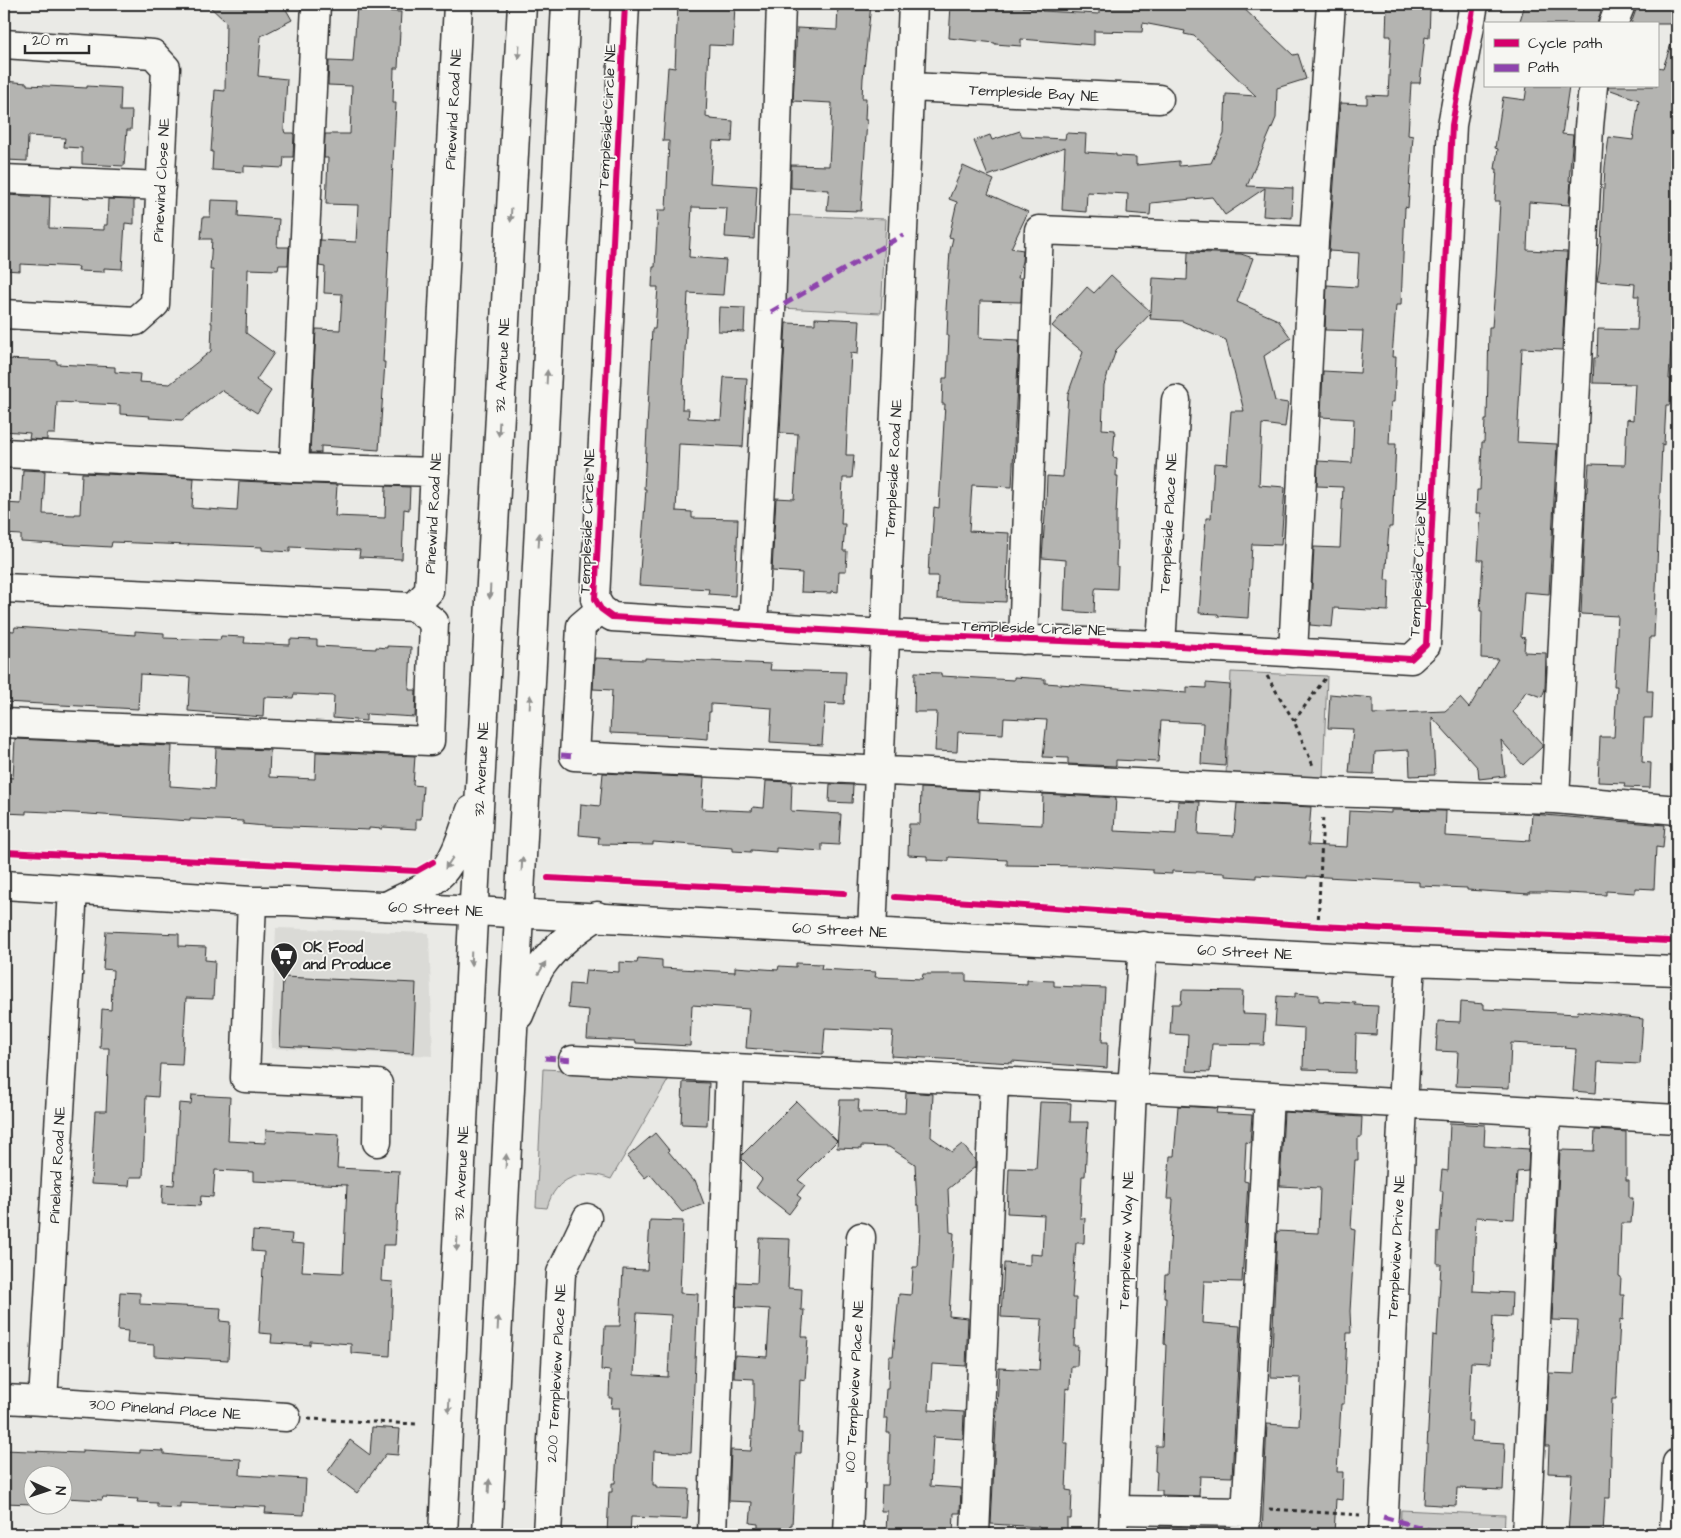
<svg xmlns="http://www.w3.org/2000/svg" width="1681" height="1538" viewBox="0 0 1681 1538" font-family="'Architects Daughter',sans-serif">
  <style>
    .built { fill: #dadad6 }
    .park { fill: #cacac7; stroke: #7a7a79 }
    .building { fill: #b4b4b1; stroke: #2b2b2b; fill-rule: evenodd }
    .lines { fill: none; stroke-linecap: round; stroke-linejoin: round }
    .minor-casing { stroke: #2b2b2b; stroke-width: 31 }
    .major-casing { stroke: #2b2b2b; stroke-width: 31 }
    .path { stroke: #2b2b2b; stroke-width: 3; stroke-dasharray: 4 4; stroke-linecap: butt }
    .minor { stroke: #f6f6f2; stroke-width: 28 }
    .major { stroke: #f6f6f2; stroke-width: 28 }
    .quiet { stroke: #8e44ad; stroke-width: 5; stroke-dasharray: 10 5; stroke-linecap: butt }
    .cycleway-casing { stroke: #f6f6f2; stroke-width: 9 }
    .cycleway { stroke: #d6006c; stroke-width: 6 }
    .oneway { fill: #90908e }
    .labels { text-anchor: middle; stroke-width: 4; stroke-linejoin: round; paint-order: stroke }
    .street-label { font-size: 15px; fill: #2b2b2b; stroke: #f6f6f2 }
    .poi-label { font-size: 15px; font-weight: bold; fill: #2b2b2b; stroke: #f6f6f2; text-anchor: start }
  </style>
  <rect width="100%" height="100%" fill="#eaeae6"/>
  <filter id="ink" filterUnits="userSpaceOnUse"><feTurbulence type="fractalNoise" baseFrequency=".02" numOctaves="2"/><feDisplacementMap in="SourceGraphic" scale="10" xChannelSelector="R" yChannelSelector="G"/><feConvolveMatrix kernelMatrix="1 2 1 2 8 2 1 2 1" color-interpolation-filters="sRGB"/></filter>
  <g filter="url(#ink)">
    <path class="built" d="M276,928l153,5 4,123 -162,-8z"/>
    <path class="park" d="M784,215l102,4 -5,94 -100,-5z
      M1231,672l96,4 -4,103 -97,-4z
      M543,1069l128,6 -60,104c-29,-11 -56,-2 -64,29l-11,-1z
      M1401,1510l104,5 -1,19h-104z"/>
    <path class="building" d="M207,4h76l9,16 -31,16 -3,40 29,3 -3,51 1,3h9l-1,24h-9l-1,11 -39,-2v6l-32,-2 1,-18h-2l4,-62 10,1 1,-69z
      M678,4h57l-2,42 -24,-1 -3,72 4,1v1l23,2 -1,21 -19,-1 -3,42 47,3 -3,53 -29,-2 2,-29 -35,-1 -3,50 37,3 -3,35 -35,-2 -6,116h7l-1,9 33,2 3,-43 23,1 -4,69 -64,-3 -3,67 16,1v6l46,1 -3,77 -27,-2 1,-5 -70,-4 7,-96h-2l8,-160h3l3,-42h-6l1,-20h2l3,-57h8l3,-69h-6l5,-74 7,1z
      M838,4h29v1h4l-8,73 -1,20h4l-1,22h2l-6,91 -34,-1 2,-20 -38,-2v-23l38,1 2,-38 1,-25 -39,-2 4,-73 40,2z
      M997,4h26v3l19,1v3l57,3v-10h140l54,51 5,-1 8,25 -29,9 -1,30 -29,68 46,2 -1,30 -29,-2 2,-28 -40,27 -13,-18 -61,6 -1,12 -23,-2 1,-19 -41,-2 -1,20 -24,-2 3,-63 -77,29 -14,-35 16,-6 2,5 28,-9 2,6 43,2 1,-6 20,1 -1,18 31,2v2l20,1v8l43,-4v5l32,-3 13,-29 2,-40 30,2 -62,-60 -10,-2 1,-3 -42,-8 -1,9 -48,-1v14l-73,-6v7l-26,-2v-1l-46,-5 2,-33 46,3z
      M1387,4h39v4l4,1 -1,29 -4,-1 -5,46h-9l-3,52 5,1 -5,72 -3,-1 -4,98h-5l-4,52h4l-2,45h-3l-2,42h7l-4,83h-3l-4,53h4l-1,31 -54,-3 -2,19 -22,-2 4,-78 26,1 3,-61 -26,-1 1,-25 34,2 2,-44 -33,-2 2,-46 37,2 3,-42 -38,-1 2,-45 30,2 2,-34 -30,-2 11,-148 27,1v-9l21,1 3,-60h-5z
      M1525,4h78l-6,20h-78z
      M1638,4h39v20h-46z
      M357,6l23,1v4l21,1 -3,56h-4l-1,35h3l-13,259h2l-6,88 -58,-4v7h-11l6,-124 24,1 2,-36 -18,-1 1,-26 -6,-1 1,-26 36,2 2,-37 -32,-1 2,-46h-4l1,-24h25l2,-48 -24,-1 1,-24 24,1z
      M1674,35l3,1v127l-3,53h3l-3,49h3l-2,35h-1l-5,79h2l-1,26h-4l-2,40 -2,-1 -8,193h-4l-3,54h6l-1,27h-8l-2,44 9,1 -1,25 -26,-1 1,-4 -27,-1 2,-45h14l3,-51h-3l4,-70 -37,-2 5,-122h1l2,-28 36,1 2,-46 6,1 2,-36 -42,-1 1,-25h3l1,-29 39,1 2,-34h-5l1,-12 -38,-3 3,-18 5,-96 4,-30 24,3 6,-40 -31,-11v-3h49v-19l6,1z
      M4,81l23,2v2l60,3v-2l34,2 -1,23h12l-1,19h-4l-3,36 -42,-2v-16l-18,-1 1,-9 -37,-2 -1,25 -21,-1 3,-44h-5z
      M1527,86h42l-7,48 11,1 -4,46h2l-2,24 -40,-3 -2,48 40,2 -5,98 -40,-2 -5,94 40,2 -8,150 -25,-2 -3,45 4,1 -1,14 22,1 -1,36 -3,8 -16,-6 -13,21 29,32v3l-19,18 -22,-25 4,36 -26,3 -1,-11 -46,-51 3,58 -25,1 -1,-26 -34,2 -1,22 -25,-1 4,-44 -25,-1 2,-34 43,4v16l72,-3 15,-13 9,10 29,-49 -17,-1 1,-47h-2l3,-51h-5l3,-47h-5l1,-23h3l2,-48h2l1,-22h2l2,-93h3l4,-50 4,-76h-5l2,-32h-2l3,-20 -3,-1 8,-51 22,3z
      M963,166l31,14 -6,14 40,18 -17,36 12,2 -1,11 -4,17h4l-1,24 -41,-1 -1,37 40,2 -7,147 -40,-2 -3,46 40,2 -3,69 -69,-3 1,-23h-10l1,-21h2l3,-48 5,1 6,-104h-3l1,-26h4l2,-42h-2l1,-25 -2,-1 4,-59 3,-13 -4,-1 8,-35 -8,-3z
      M4,195l46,2 -1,31 55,2v-5h3l1,-26 26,1v24l-9,-1 -3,46 -18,-1v4l-26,-1 1,-4 -59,-3v7l-16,-1z
      M211,200l28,1 -1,15 41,3 -2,28h12l-1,18h-9l-1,5 -30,-1 -2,64 28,20 -18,27 15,11 -14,22 -36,-23 -39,30 -33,-2 1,-2 -30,-2v-9l-63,-3 -2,32h-8v6l-18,-1 1,-6 -26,-2v-72l53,2v3l58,3v5l25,2 -1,8 31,2 41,-33 1,-28h-1l2,-53h-3l2,-31h-11l2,-22h7z
      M1188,252l53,2 12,4 -16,44 41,18 13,18 -27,18 11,45 13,2 -3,24 -23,-3 -3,61 26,2 -4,58 -29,-1 -4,74 -30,-2v-2l-19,-1 7,-95h5l3,-55 13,1 4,-53h13l-18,-71 -44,-19 -32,-2 1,-6 -35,37 -12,35 -2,44 13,1 -2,27 4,1 -1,18h2l-2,39v20h1l-1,31h2l-1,23 -21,-1 -1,2 -1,23 -30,-2 2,-51 -24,-2 4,-56 1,-26 16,1 5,-83 15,-42 -31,-26 35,-39 7,6 17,-18 40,37 2,-34 34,2z
      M719,307l26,1 -1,24 -26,-1z
      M815,318l45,2 -2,34 -7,-1 -3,57 -2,45h8l-2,23h-9l-2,46h4l-2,27h4l-1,20h-7l-1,21 -7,-1v2l-30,-1 1,-19 -30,-2 4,-73 18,1 4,-65 -18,-1 6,-110 29,1z
      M23,470l22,1 -2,43 32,1v-1h5l2,-41 112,5 -2,30 45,3 2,-30 98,4 -2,31 50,2 1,-32 24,1 -1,23 -5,-1 -2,50 -43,-2 1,-7 -70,-3v5l-28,-2v-3l-73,-3v1l-77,-3 -1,5 -90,-5v-7l-17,-1v-31l17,1z
      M15,627l120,8v-4l29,2v5l56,2 1,-4 24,1 -1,6 46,2v-6l27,1v6l59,3v-2l11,1v-2l24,1 -2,43h7l-1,27 -49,-3v7l-33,-3 1,-22 -40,-2 -1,4 -29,-1 -1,20 -75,-6 2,-34 -50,-3 -2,35 -134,-7v-72l10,1z
      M595,658l50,2v-2l126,6 -1,6 76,2 -2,32 -19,-1 -3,42 -52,-3 2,-34 -61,-4v8h-2l-1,27 -26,-2v-1l-72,-3 2,-43 -19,-1z
      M915,672l26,1v3l73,4v-3l31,2v4l142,10v-6l19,1v-5l24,2 -5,81 -24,-2 2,-41 -42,-2 -3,41 -42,-2v6l-48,-2v-6l-25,-1 4,-37 -43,-2 -1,16 -45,-2 -1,20 -22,-1 2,-39h-23z
      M15,739l157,7 -2,40 44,3 2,-41 54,2 -1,27 46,2 1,-27 99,4 -2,29 10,1 -2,33h-5v10l-34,-2v2l-13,-1v2l-104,-4 -22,-2v-3l-53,-2v2l-116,-8 -48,-2v3l-22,-1v-36l9,1z
      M603,773l101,5 -2,31 50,2 1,-4 11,1 2,-27 26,1 -1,29 50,3 -2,31 -17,-1v7l-46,-3v4l-25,-2v2l-18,-1v-3l-80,-6v3l-55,-1 1,-7 -20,-2 2,-31 19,2z
      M830,784l23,1 -1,18 -23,-1z
      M921,788l58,3 -2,31 40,2 25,1 1,-31 73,4 -2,33 62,3 2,-33 22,1 -2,32 36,2 3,-33 74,4 -3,38 39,2 2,-36 42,2v-3l55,1 -1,25 85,5 2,-27 133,11 -2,23 -7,-1 -2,42 -19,-1v5l-29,-2v4l-60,-3h-17v2l-62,-4v-2l-48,-2v-4l-112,-6v2l-51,-3v3l-31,-2v-3l-53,-2v3l-19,-1v-3l-69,-4 -77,-1v-5l-58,-3v4l-22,-1v-4l-19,-1 1,-31h11z
      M106,931l73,3v12l27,1 -1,13 10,1 -2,38 -27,-1 -4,67 -22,-1 -2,33 -12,-1 -3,81h-13l-1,9 -38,-2 4,-73h11l3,-63h-9l2,-39 9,1 2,-40 -10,-1z
      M638,958l24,2v8l73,4v-5l43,3 1,-4 17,1v-4l26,1 -1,5 55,3 -1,5 47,2 1,-5h43v7l61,3v-4l27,1v5l51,2 -3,54h6l-1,26 -95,-7v2l-121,-7 2,-25 -68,-3 -2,26 -77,-6 3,-39 -57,-4 -2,41 -54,-3v-2l-49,-2 2,-29 -21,-2 2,-24 14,1 2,-15 33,2v-10l18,1z
      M283,977l133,6 -3,70 -133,-7z
      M1182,990l61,1 -1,21h2l-1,2 23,1 -2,30 -52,-1 -2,28 -24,-1 2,-36 -18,-1 2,-30h9z
      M1295,993l24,2v6l37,2 -1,2 23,1 -2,29 -20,-1 -1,39 -25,-1v-2l-27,-1 1,-41 -29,-2 2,-30 18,1z
      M1461,1002l23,2v5l93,5 1,-3 65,8 -3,45 -42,-2 -2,31 -23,-2 3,-42 -12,-1 1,-2 -54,-3 -2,45 -53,-2 2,-34 -22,-1 2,-30 22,1z
      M683,1082l26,1 -2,42 -26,-1z
      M906,1092l27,2 -2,43 21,15 10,-8 13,16v7l-27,22 2,43 4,1 -5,83 19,2 -2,48 -34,-2 -3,46 35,2 -1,27 -30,-2 -3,49 31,2 -1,25h-6l-1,21h-67l1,-23h-6l1,-26h6l2,-52h-3l1,-15h-4l2,-29h2l1,-33h4l6,-62 12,1 2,-28h5l2,-38 -1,-24h-2l-2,-41 -26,-17 -28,-1v3l-24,-1 3,-48h19l-1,12 47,1z
      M192,1095l38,2 -2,44 37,2 1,-13 73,4 -2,34 62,3 -4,74h-12l-2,36 12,1 -3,74 -39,-3v-9l-41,-3v4l-39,-2 1,-9 -13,-1 5,-81 -12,-1 1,-20 39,3 -1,9 13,1 -2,27 41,2 4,-88 -94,-4v-9l-38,-2 -2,27 -12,-1 -1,10 -38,-2 1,-20 11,1 5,-82 12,1z
      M796,1101l41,40 -39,39 7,5 -8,10 4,3 -12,16 -33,-26 6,-9 -20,-20v-4z
      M1040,1102l31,1 -1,19h18l-3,54h-3l-2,42h5l-1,25h-8l-4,55h4l-2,48h4l-1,20h-6l-1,23 -4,-1 -2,55h4l-2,47 6,1 -1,28h-4v12l-28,-1v-3l-48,-3 8,-156 40,2 3,-51 -41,-2 3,-54 26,2v-11l12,1 2,-40 -37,-2 2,-45 27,1z
      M1178,1106l39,2 -1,5 36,2 -2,28 -4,-1 -2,39 4,1 -6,100 -38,-1 -2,42 38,3 -8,151 -32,-1 -1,20 -37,-1v-5h-6l1,-18 -2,-1 1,-25h6l4,-101 -2,-1 2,-47h-2l1,-22h3l5,-76h-6l3,-43h4z
      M1284,1112l78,5 -1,20h-3v23h-3l-4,69 4,1 -5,81 1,22h-4l-3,71h-3l-4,68h6l-1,28 -6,-1 -2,35h-72l5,-110 32,2 2,-48 -30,-1 6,-146 41,2 2,-45 -40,-2z
      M1450,1123l35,2 -1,21 45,3 -1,22 -11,1 -3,47 -38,-2 -3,74 39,2 -1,24 -18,-1 -2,47 -20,-1 -3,59h4l-1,20 34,2 -2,47 -46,-2 -1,18 -32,-2 9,-169 4,1 4,-72h-4l1,-32h2l3,-41h-3l2,-21 6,1z
      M1595,1130l31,2v48h3v18h4l-2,25h-10l-2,53 2,1 -1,18h4l-1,25 -3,-1 -4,80h-4l-2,56h1l-1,43h-5l-2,36h-35l4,-60 -24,-1 1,-27h-3l3,-73 25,1 4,-53 -26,-1 8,-170 34,1z
      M655,1133l14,17 -1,1 25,30 2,-1 9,24 -22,8 -32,-38 -5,4 -18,-21z
      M650,1220l33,1 -3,72 18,1 -7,159 -37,-2 -1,34h3v3l33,1 -2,30 -56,-2 -1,17h-23l2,-42h3v-9h3l5,-75h-9l1,-10h-3l1,-27 -9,-1 1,-24h2l1,-20h15l3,-57 24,1zM637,1313l34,2 -3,62 -34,-2z
      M759,1238l31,1 -2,49 14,1 -1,21h3l-2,27h6l-3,43 -5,-1 -2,54h4l-1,20h-5l-4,72h-2l-1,9h-31v-10l-8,-1 2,-21 -23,-1 2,-51 20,1 3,-47v-25l-20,-1 1,-23 32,2 3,-48 -34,-2 1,-25 20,1z
      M120,1292l20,1v11l81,4 -1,13 10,1 -2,38 -74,-4v-11l-27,-2 1,-12 -10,-1z
      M372,1427l28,2 -2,26 -12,-1 -29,39 -29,-22 22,-31 20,15z
      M4,1450l78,3v-3l58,3v-3l24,1v3l19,2 58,3 -1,16 66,4 -2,36 -39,-2 1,-6 -86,-4v5l-23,-1v-4l-20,-1 1,-3 -35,-2 -1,3 -37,-2 -1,8h-4h2v-30h-30v28l-28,-1z
      M1160,1526l37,1v7h-38z"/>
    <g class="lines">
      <g class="minor-casing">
        <path id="minor" d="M625,4l-30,595 6,10 11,8 273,17 276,11 250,14 15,-14 26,-520 22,-121
          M1613,24l8,-20
          M4,44l149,10 13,14 -11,236 -19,17 -132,-7
          M910,87l249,12
          M4,179l157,7
          M4,453l290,15 22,-464
          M294,468l141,4
          M4,588l410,19 15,-16 29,-587
          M601,609l-20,17 -7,130 750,36 231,7 34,-672 4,-41
          M753,626l18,-314 10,-308
          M1023,640l16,-410 275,11
          M1161,645l15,-245
          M1293,653l21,-412 17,-237
          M4,723l426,18 4,-119 -20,-15
          M1555,799l122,11
          M4,885l248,16h35l1124,60 266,10
          M252,901l-7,177 133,6 -1,58
          M872,932l41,-928
          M573,1060l559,28 545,31
          M4,1399l39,2 30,-511
          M43,1401l243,16
          M1114,1510l132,2
          M547,1534l14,-261 26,-55
          M712,1534l18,-466
          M848,1534l13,-297
          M975,1534l19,-452
          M1113,1534l19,-446 11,-142
          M1245,1534l24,-438
          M1383,1534l20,-429 8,-144
          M1526,1534l20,-422
          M1674,1534l3,-71"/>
      </g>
      <g class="major-casing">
        <path id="major" d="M386,906c18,-9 42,-18 56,-33 15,-17 21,-42 29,-63
          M519,1015c7,-16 13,-35 23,-50 15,-21 34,-35 55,-49
          M443,1534l29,-596 50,-934
          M487,1534l79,-1530"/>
      </g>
      <path class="path" d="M1267,676l27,45 20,47
        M1294,721l32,-44
        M1318,926l5,-111
        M308,1419l109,5
        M1269,1509l91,6"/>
      <use href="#minor" class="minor"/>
      <use href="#major" class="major"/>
      <path class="quiet" d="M771,312l132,-77
        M561,755l13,1
        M545,1058l28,2
        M1383,1517l61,17"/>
      <g class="cycleway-casing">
        <path id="cycleway" d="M625,4l-30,595 6,10 11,8 273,17 276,11 250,14 15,-14 26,-520 22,-121
          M4,852l413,19 16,-9
          M548,878l296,15
          M895,897l423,29 351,15
          M1674,1534l3,-71"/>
      </g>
      <use href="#cycleway" class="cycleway"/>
    </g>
    <defs><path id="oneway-solid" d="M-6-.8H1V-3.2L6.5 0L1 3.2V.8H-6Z" transform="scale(1.25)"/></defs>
    <g class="oneway">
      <use href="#oneway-solid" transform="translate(519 52) rotate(93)"/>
      <use href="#oneway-solid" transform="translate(511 215) rotate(93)"/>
      <use href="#oneway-solid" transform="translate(547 377) rotate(-87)"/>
      <use href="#oneway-solid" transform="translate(499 429) rotate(93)"/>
      <use href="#oneway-solid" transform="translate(539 540) rotate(-87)"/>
      <use href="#oneway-solid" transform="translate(490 592) rotate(93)"/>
      <use href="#oneway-solid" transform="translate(530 702) rotate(-87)"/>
      <use href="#oneway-solid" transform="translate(449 863) rotate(124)"/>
      <use href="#oneway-solid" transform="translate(522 864) rotate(-87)"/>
      <use href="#oneway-solid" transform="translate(471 959) rotate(92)"/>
      <use href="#oneway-solid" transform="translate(542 968) rotate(-59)"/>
      <use href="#oneway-solid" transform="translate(506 1161) rotate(-87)"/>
      <use href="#oneway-solid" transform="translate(457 1244) rotate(93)"/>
      <use href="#oneway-solid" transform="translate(498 1323) rotate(-87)"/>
      <use href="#oneway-solid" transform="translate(449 1406) rotate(93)"/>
      <use href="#oneway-solid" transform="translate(489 1486) rotate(-87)"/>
    </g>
  </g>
  <defs>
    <g id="supermarket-pin" transform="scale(1.4375)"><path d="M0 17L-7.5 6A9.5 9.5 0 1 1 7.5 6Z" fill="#2b2b2b" stroke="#f6f6f2"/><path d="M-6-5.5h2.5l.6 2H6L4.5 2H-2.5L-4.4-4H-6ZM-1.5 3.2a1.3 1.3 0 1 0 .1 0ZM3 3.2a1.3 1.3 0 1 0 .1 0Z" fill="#fff"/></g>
  </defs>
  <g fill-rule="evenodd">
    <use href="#supermarket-pin" x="284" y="956"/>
  </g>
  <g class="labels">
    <g class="street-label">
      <text transform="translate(1034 93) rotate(3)" y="5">Templeside Bay NE</text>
      <text transform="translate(453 109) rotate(-87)" y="5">Pinewind Road NE</text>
      <text transform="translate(607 116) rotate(-87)" y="5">Templeside Circle NE</text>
      <text transform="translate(161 180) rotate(-87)" y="5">Pinewind Close NE</text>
      <text transform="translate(502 365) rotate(-87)" y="5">32 Avenue NE</text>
      <text transform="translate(893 468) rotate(-87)" y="5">Templeside Road NE</text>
      <text transform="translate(433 513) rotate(-87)" y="5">Pinewind Road NE</text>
      <text transform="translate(587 521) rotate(-88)" y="5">Templeside Circle NE</text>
      <text transform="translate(1168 523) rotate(-87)" y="5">Templeside Place NE</text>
      <text transform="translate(1418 564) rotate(-87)" y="5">Templeside Circle NE</text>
      <text transform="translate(1034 628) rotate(2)" y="5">Templeside Circle NE</text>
      <text transform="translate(481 769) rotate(-87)" y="5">32 Avenue NE</text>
      <text transform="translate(436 909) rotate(3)" y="5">60 Street NE</text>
      <text transform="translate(840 930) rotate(3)" y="5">60 Street NE</text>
      <text transform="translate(1245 952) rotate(3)" y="5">60 Street NE</text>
      <text transform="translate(57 1165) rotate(-87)" y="5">Pineland Road NE</text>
      <text transform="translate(461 1173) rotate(-87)" y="5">32 Avenue NE</text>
      <text transform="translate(1126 1240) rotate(-88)" y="5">Templeview Way NE</text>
      <text transform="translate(1396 1247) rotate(-87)" y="5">Templeview Drive NE</text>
      <text transform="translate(556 1373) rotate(-87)" y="5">200 Templeview Place NE</text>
      <text transform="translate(854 1386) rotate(-87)" y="5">100 Templeview Place NE</text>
      <text transform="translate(165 1409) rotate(4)" y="5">300 Pineland Place NE</text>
    </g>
    <g class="poi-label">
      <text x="303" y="952">OK Food<tspan x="303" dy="17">and Produce</tspan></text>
    </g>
  </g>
  <rect width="1681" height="1538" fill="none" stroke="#f6f6f2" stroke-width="20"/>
  <rect x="10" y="10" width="1661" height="1518" fill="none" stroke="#2b2b2b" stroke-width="2" filter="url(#ink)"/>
  <rect x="1484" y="22" width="175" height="65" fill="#f6f6f2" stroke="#a5a5a2"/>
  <rect x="1494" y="39" width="25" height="8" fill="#d6006c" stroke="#a5a5a2"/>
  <text x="1528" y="48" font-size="15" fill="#2b2b2b">Cycle path</text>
  <rect x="1494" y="64" width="25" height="8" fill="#8e44ad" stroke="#a5a5a2"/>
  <text x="1528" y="72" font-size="15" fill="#2b2b2b">Path</text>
  <g transform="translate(48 1490) rotate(93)"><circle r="24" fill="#f6f6f2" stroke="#a5a5a2"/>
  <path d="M0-4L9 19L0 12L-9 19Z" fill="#2b2b2b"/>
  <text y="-8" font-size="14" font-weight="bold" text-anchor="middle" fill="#2b2b2b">N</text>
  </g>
  <path d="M25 45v8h64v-8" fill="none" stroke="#2b2b2b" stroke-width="2.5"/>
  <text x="32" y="45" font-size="15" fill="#2b2b2b" stroke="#f6f6f2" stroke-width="4" paint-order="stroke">20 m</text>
</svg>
